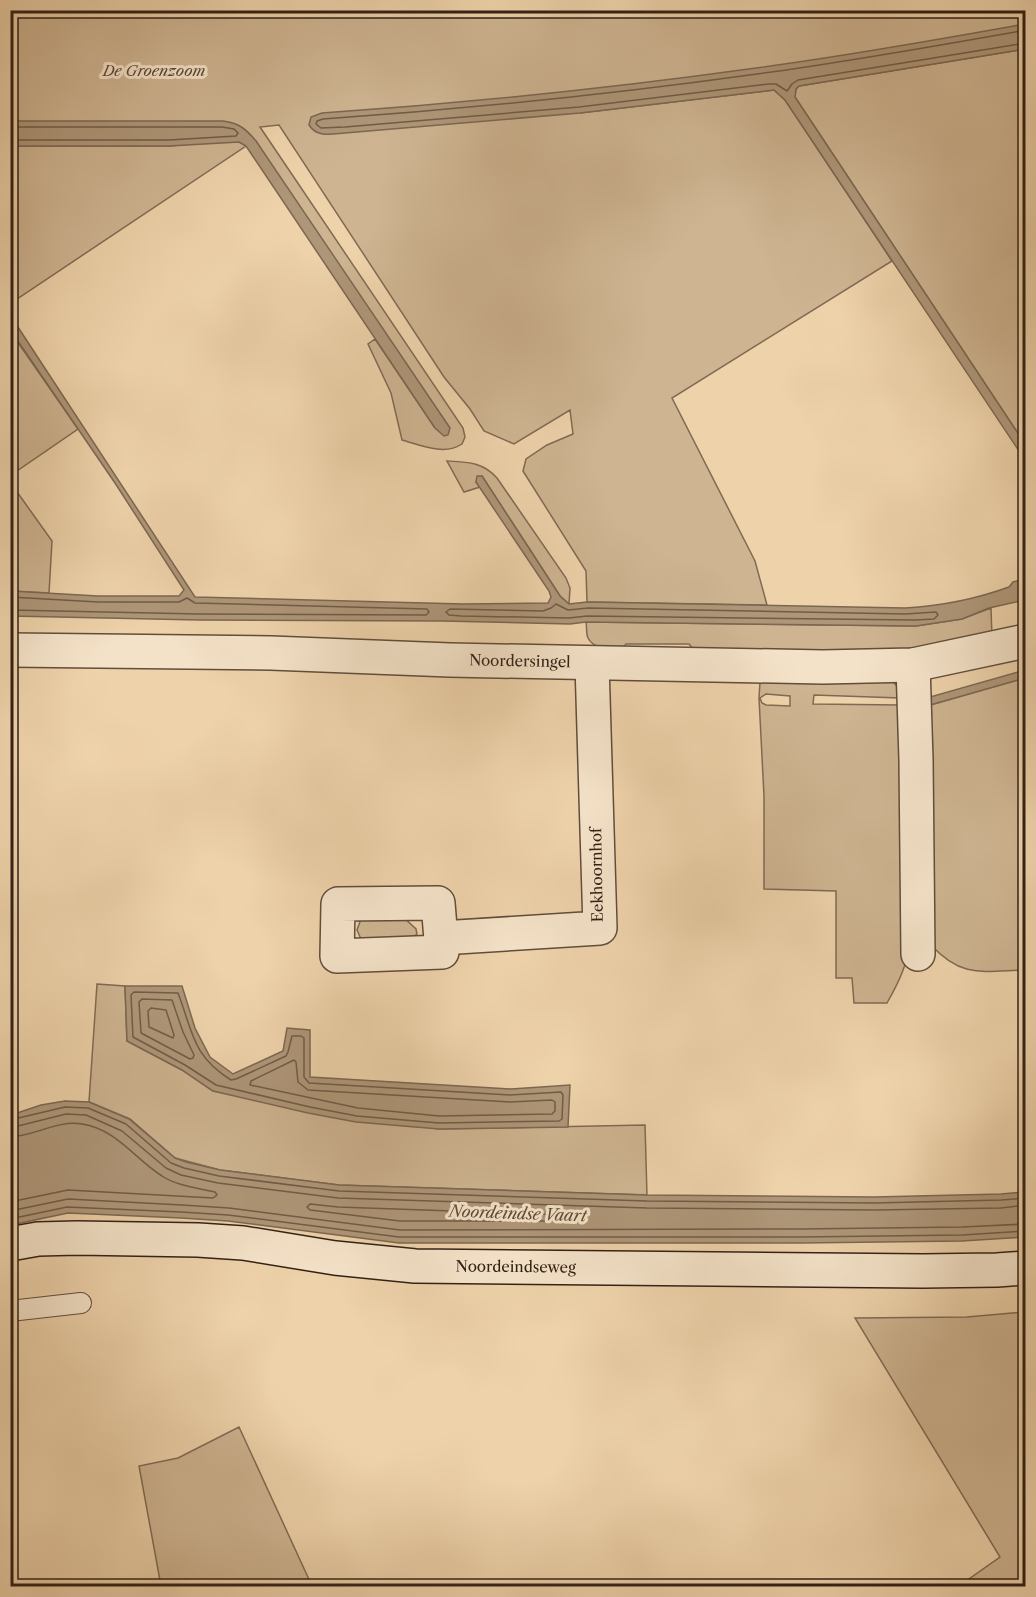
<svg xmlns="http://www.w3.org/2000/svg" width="1036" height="1597" viewBox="0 0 1036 1597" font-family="'Libre Caslon Text',serif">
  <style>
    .green { fill: #ceb491; stroke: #806a54; stroke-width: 1.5; fill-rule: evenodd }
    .water { fill: #ae9678; stroke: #7c6751; stroke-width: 1.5 }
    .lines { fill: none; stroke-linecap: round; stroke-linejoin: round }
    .shore { stroke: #705c47; stroke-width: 1.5 }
    .lane-casing { stroke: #604d3b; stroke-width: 22 }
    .street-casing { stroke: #604d3b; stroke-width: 36 }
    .secondary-casing { stroke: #312116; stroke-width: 36 }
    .lane { stroke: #f4e2c8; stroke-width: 20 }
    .street { stroke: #f4e2c8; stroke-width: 33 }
    .secondary { stroke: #f4e2c8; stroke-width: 33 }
    .labels { text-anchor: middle; stroke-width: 6; stroke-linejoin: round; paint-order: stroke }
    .park-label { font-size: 15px; font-style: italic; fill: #584635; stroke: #f4e2c8 }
    .street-label { font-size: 15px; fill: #312116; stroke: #f4e2c8 }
    .water-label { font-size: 16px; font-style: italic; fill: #5d4a38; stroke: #f4e2c8 }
  </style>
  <rect width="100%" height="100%" fill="#eed2aa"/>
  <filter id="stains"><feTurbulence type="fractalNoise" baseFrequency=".00333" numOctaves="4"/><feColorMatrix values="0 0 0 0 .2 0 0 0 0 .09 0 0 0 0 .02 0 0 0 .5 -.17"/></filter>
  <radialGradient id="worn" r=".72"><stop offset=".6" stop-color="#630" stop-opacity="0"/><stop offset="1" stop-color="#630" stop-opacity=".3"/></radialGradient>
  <path class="green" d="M11,11h1014v26l-445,76 194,-23 11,10 107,161 -220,137 83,163 12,44 -180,-3 -1,-31 -63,-100 3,-12 21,-14 26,-11 -3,-24 -56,34 -30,-13 -14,-22 -26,-32 -165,-252 -19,2 203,301 2,9 -3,7c-18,12 -42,1 -60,-4l-11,-47 -23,-49 7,-5 60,89 -179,-287 -245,-11z
    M1025,49v395l-230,-347 1,-8 3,-3z
    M213,142h27l6,4 -235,157v-157h158z
    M10,331l68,98 -67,46h-1z
    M447,461c21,1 36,1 50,17l69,100 4,10 -1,16 -9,-8 -78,-120 -6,6 4,5 -16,5z
    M10,482l42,59 -3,52 -38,-2z
    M991,608l1,29 -58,12 -236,6 -9,-11h-63l-7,8c-9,0 -27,-5 -31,-14 -2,-4 -1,-11 -2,-16l330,4 46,-7z
    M816,676h13l7,4 41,-2 16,4 11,11 4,15 2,54 1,176c-3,25 -12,44 -24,65h-33l-2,-25h-16v-87l-72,-2v-93l-5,-98 1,-16 48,-1zM766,694l24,2v10l-24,-1 -4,-2 -2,-5zM814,695l86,3 1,7 -88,-1z
    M1025,678v292c-41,1 -63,9 -94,-25l-6,-248 6,8z
    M402,916l14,13 1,5 -3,2 -47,6 -6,-3 -4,-9 4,-11z
    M97,984l28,2 2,55 55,29 31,21 226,38 206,-4 2,70 -308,-10 -119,-15 -45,-12 -45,-39 -41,-17z
    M1025,1312v274h-66l41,-29 -145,-239 112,-1z
    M239,1427l73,159h-151l-22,-120 39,-8z"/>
  <path class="water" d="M11,10h186v1l-44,3z
    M1025,24v25l-226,37 -3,3 -1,8 230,347v16l-240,-360 -11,-10 -194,23 -235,20c-13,1 -28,5 -36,-8l2,-8 11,-4c145,-10 290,-25 434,-45 90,-12 180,-28 269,-44z
    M11,121h212c16,2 23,8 33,20l194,287 -2,7 -4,1 -9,-8 -189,-282 -7,-4 -70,4h-158z
    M10,315l185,282 268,7 85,-1 3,-6 -2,-6 -73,-109 1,-6h5l78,120 9,8 18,-2 318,6c36,-2 71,-9 104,-21l4,-5 12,-3v21l-36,8 -27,11 -46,7 -330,-4 -16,2 -127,-3 -244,-1 -188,-4v-25l87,5h81l5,-6 -69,-107 -104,-152z
    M1025,670v8l-95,27v-8z
    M125,986h57l13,42 15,29 23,17 50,-23 4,-23 23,2v47l201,12 59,-4 -2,42 -129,2 -83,-7 -48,-9 -95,-22 -31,-21 -55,-29z
    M65,1101l24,1 40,17 46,39 11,4 34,8 119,15 308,10 227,2 127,-3 24,-2v45l-63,4 -161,2h-402l-171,-22 -47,-3 -113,-5 -57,12v-110l30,-10z"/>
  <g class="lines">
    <path class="shore" d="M1026,30c-90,16 -180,32 -269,44 -144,20 -289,35 -434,45l-6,2 -1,3 5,4 24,-1 234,-20 190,-23h7l11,7 5,-7 6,-4 228,-37
      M10,127h212l12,2 4,4 -2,3 -67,4h-159
      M10,597l88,5h81l8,-4 8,5 232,6 2,3 -3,3 -227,-1 -189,-4
      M556,604l12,6 20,-2 317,6 31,-2 2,3 -4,4 -19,1 -328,-4 -18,2 -108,-2 -12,-1 -3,-3 4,-3 93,2 8,-3z
      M134,992l44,1c15,39 14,63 53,87l5,-1 50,-23 2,-4 4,-16h9l3,2v39l5,6 201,12 51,-3 2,3 -1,24 -3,2 -120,2 -82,-7 -47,-9 -94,-22 -31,-20 -52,-28 -2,-42z
      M142,999l30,1 11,32 11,23 -1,3 -3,1 -49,-26 -2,-31z
      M151,1008l15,2 8,25 -1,3 -24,-11 -1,-16z
      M294,1060l2,2 2,20 10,8 202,12 42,-2 3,2v9l-3,3 -113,2 -81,-8 -108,-23 1,-4z
      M10,1120l55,-13 23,1 38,16 45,39 13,5 35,8 120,15 308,10 227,2 127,-3 25,-2
      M10,1128l56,-14 20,1 36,16 44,37 15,7 37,8 120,15 309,10 227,2 127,-2 25,-3
      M10,1137c25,-1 47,-17 72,-13 34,5 53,35 80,52 15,10 36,12 53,16l2,3 -4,3 -145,-8 -58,12
      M310,1204l28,3 227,8 3,3 -3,3h-165l-90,-11 -3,-3z
      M10,1211l58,-12 114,6 47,3 171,22 401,-1 161,-2 64,-3
      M10,1219l57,-12 114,5 47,3 171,22h402l161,-2 64,-4"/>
    <g class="lane-casing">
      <path id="lane" d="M10,1311l71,-8"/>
    </g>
    <g class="street-casing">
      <g id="street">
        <path id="s1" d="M10,650l261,3 179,7 373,7 90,-2 113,-24"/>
        <path d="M913,665l3,95 2,194"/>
        <path d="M438,903l4,49 -105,4 1,-52z"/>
        <path d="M441,938l159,-10 -8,-264"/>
      </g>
    </g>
    <g class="secondary-casing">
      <g id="secondary">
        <path id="s2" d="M10,1244l28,-5 39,-1 121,2 45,3 92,15 80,8 508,5 74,-1 29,-2"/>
      </g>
    </g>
    <use href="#lane" class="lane"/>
    <use href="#street" class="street"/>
    <use href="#secondary" class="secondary"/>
  </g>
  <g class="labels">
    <g class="park-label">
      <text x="154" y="76">De Groenzoom</text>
    </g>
    <g class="street-label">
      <text dy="5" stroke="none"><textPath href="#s1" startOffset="510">Noordersingel</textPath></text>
      <text transform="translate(597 875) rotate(-91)" y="5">Eekhoornhof</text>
      <text dy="5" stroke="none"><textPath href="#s2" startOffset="508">Noordeindseweg</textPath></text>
    </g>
    <g class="water-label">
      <text transform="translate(518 1213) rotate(2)" y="6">Noordeindse Vaart</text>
    </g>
  </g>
  <rect width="1036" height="1597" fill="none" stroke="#eed2aa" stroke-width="36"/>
  <rect x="12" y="12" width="1012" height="1573" fill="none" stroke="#312116" stroke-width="3"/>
  <rect x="18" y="18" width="1000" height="1561" fill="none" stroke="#312116" stroke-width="1.5"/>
  <rect width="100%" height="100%" filter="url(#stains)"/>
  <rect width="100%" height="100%" fill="url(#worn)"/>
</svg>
